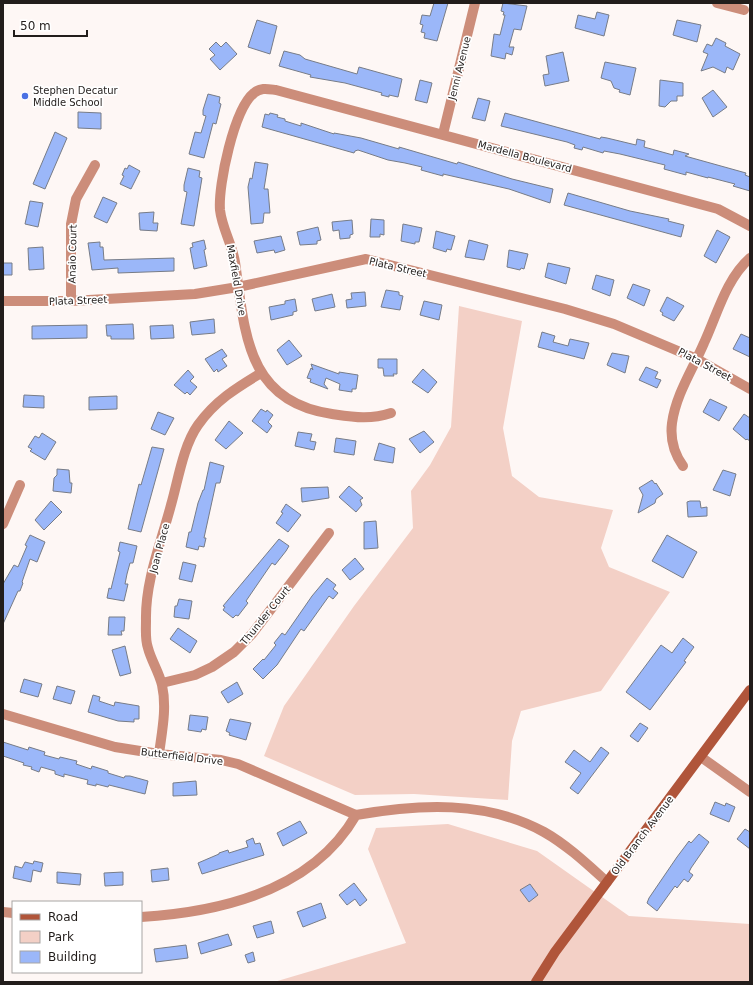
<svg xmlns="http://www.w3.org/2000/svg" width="753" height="985" viewBox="0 0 753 985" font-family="'DejaVu Sans',sans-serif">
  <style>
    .green { fill: #f3d0c6 }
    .building { fill: #9bb7f9; stroke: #777c87 }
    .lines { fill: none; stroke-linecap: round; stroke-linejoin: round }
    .minor { stroke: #cc8d7a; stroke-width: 10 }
    .tertiary { stroke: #cc8d7a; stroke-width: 10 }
    .secondary { stroke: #b0553a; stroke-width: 10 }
    .poi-dot { fill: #4a71e4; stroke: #fff; stroke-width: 1.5 }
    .labels { text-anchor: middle; stroke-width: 3.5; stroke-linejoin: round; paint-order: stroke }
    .street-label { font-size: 10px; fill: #221d1b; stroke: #fff }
    .poi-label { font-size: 10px; fill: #221d1b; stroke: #fff; text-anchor: start }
  </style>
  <rect width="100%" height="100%" fill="#fef7f5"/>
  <path class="green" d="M459,306l63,15 -19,107 9,48 27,21 74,13 -12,38 8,19 61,25 -69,99 -80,20 -9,30 -4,59 -94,-6 -59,1 -91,-39 20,-50 70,-100 59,-78 -2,-37 19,-26 21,-38z
    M448,824l89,27 92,65 121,8v58h-476l132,-39 -38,-94 8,-21z"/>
  <path class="building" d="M434,3h14l-11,38 -13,-3 1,-5 -4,-1 2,-7 -3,-1 2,-9 8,1z
    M503,3l24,3 -6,24 -7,-1 -5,18h5l-2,8 -6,-2 -1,6 -14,-3 3,-22 6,1 5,-20h-2l1,-3 -3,-1z
    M597,12l12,3 -5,21 -29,-8 3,-13 17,4z
    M257,20l20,6 -7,28 -22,-7z
    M677,20l24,5 -4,17 -24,-7z
    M716,38l10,5 -1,3 15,8 -7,16 -6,-3 -2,6 -12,-6 -12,4 7,-17 -5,-2 4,-8 5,2z
    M216,42l5,5 5,-5 11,12 -17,16 -10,-11 5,-4 -6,-6z
    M284,51l16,4 5,4 52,15 2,-7 43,12 -4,18 -9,-2v2l-8,-2 1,-2 -37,-10 -35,-6 1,-2 -32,-9z
    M563,52l6,29 -24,5 -2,-11 6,-1 -3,-18z
    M605,62l31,6 -6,27 -11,-3 1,-2 -6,-2 -3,-7 -10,-3z
    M420,80l12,3 -5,20 -12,-3z
    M660,80l23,3v13h-6v5h-6l-6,6 -6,-1z
    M713,90l14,17 -14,10 -11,-19z
    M208,94l12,3 -1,6 2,1 -5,20 -3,-1 -9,35 -15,-4 6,-22 6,1 5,-17 -3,-1v-5z
    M478,98l12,3 -5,20 -13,-3z
    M78,112l23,1v16l-23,-1z
    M270,113l8,2 -1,2 8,2v2l16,5v-3l33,11v-1l27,5 38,11v-2l58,17 1,-2 54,17 41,10 -3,14 -41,-14 -66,-15v2l-22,-6 1,-3 -17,-4 -17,-3 -30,-10 -3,1 -1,2 -92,-26 3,-13 4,1z
    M505,113l95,26 1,-2 6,1 29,7 1,-6 8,2 -1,6 29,8 1,-5 15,4 -4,2 61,17 -1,2 5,2v14l-17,-5 2,-2 -27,-7v1l-22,-6v3l-22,-6 1,-4 -45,-11 -16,-3 -1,2 -20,-6 -1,3 -8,-2 1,-3 -8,-3 -66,-16z
    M55,132l12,6 -22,51 -12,-5z
    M255,162l13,2 -4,25h4l2,24h-6l-1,10 -12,1 -3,-37 2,-9 2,1z
    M129,165l11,6 -9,18 -11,-5 4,-8 -2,-1 3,-7 2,1z
    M188,168l12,3 -1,6 3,1 -8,48 -13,-2 6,-32 -3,-1v-6z
    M568,193l62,18 39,8 -1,2 16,4 -3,12 -117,-32z
    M103,197l14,6 -10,20 -13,-6z
    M30,201l13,2 -5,24 -13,-3z
    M154,212l-1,11h5l-1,8 -17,-1 -1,-17z
    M371,219l13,1v15l-4,-1v3h-10z
    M352,220l1,14 -3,1v3l-10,1 -1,-9 -6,1 -1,-9z
    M403,224l19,4 -3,14h-4v2l-14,-3z
    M318,227l3,13 -4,1v3l-17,1 -3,-13z
    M717,230l13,7 -14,26 -12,-7z
    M436,231l19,5 -4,14 -4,-1 -1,3 -13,-4z
    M281,236l4,14 -10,3 -1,-3 -17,3 -3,-12z
    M204,240l2,9 -2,1 3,16 -13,3 -4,-21 3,-1 -1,-4z
    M469,240l19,5 -4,15 -19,-3z
    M100,242v5h3l1,13 70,-2v13l-56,2v-5l-26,2 -4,-27z
    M43,247l1,22 -15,1 -1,-22z
    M509,250l19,4 -4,15 -3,-1 -1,2 -13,-3z
    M3,263h9v12h-9z
    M548,263l22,5 -4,16 -21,-7z
    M596,275l18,5 -4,16 -18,-7z
    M633,284l17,6 -6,16 -17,-8z
    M386,290l13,2v3l4,1 -3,14 -19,-3z
    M365,292l1,14 -19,2 -1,-8 6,-1 -1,-6z
    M332,294l3,13 -20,4 -3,-12z
    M667,297l17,9 -10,15 -12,-6 1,-2 -3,-2z
    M295,299l2,12 -4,1v3l-22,5 -2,-13 16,-3v-3z
    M424,301l18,4 -3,15 -19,-5z
    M214,319l1,14 -23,2 -2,-13z
    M133,324l1,15h-23v-3h-4l-1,-11z
    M87,325v13l-55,1v-13z
    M173,325l1,13 -23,1 -1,-13z
    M542,332l13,4 -2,6 15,4 2,-7 19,4 -5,16 -46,-12z
    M741,334l9,4v19l-17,-8z
    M289,340l13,16 -15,9 -10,-15z
    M222,349l5,7 -5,3 5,7 -9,6 -1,-3 -3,3 -9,-13z
    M612,353l17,3 -4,17 -18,-8z
    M378,359h19v15h-4l1,2h-10l-1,-8h-5z
    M311,364l28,10v-2l19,3 -2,14h-4v3l-13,-2 1,-6 -14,-6 -2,6 4,5 -18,-7 1,-3 -4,-1 4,-10 2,2z
    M646,367l12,5 -3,6 6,2 -4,8 -18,-8z
    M423,369l14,13 -9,11 -16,-11z
    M188,370l6,7 -4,4 7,6 -7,8 -3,-3 -2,2 -11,-9z
    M24,395l20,1v12l-21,-1z
    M117,396v13l-28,1v-13z
    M710,399l17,8 -8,14 -16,-9z
    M261,409l5,3 1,-2 6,5 -5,7 4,4 -5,7 -15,-12z
    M158,412l16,6 -9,17 -14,-6z
    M744,414l6,4v23l-3,-2 -1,1 -13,-11z
    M229,421l14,12 -17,16 -11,-9z
    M424,431l10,11 -14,11 -11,-14z
    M298,432l14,2 -2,7 6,1 -2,8 -19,-4z
    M42,433l14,9 -11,18 -15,-9 2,-2 -4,-2 7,-11 4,2z
    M336,438l20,3 -2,14 -20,-3z
    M379,443l16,5 -2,15 -19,-3z
    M152,447l12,2 -23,83 -13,-3 11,-45 2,1z
    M210,462l14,4 -4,17h-4l-12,55h2l-2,9 -5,-1 -1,4 -12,-3 3,-15h2l7,-29 5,-13h1z
    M57,469l12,1 1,13h2l-1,10 -18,-2 1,-13 3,-3z
    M723,470l13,4 -6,22 -17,-6z
    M652,480l3,4 1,-1 7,11 -7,5 -1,4 -17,10 5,-18 -4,-7z
    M349,486l14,12 -3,2 2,5 -6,7 -17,-15z
    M328,487l1,11 -27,4 -1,-14z
    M51,501l11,11 -18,18 -9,-10z
    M690,501h10l1,7 6,-1v9l-19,1 -1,-15z
    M286,504l15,11 -13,17 -12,-9 7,-10 -2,-1z
    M376,521l2,27 -14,1v-27z
    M30,535l15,7 -8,20 -7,-3 -8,23 1,1 -3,8h-2l-15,33v-40l11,-19 4,2 9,-21 -2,-1z
    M667,535l30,17 -14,26 -31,-17z
    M279,539l10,7 -3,5 -11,14 -3,-2 -26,38 2,2 -10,13 -2,-1 -3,3 -10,-8 2,-3 -2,-1z
    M120,542l17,4 -4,17h-3l-3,11 -2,10h3l-4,17 -17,-3 2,-10 2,1 9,-37 -2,-1z
    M355,558l9,11 -14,11 -8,-10z
    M183,562l13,3 -4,17 -13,-3z
    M327,578l9,7 -3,4 5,4 -5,6 -4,-3 -25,35 -3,-2 -24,36 -14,14 -10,-10 10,-10 1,1 12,-15 -2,-2 8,-10 3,2 27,-39z
    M179,599l13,2 -3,18 -15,-2 1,-11h2z
    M109,617h16l-1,14h-3l1,4h-14z
    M178,628l19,13 -7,12 -20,-14z
    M683,638l11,9 -10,14 2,1 -36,48 -24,-18 35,-47 11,8z
    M125,646l6,27 -11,3 -8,-26z
    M24,679l18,5 -4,13 -18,-5z
    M237,682l6,12 -15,9 -7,-11z
    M57,686l18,5 -4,13 -18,-5z
    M93,695l7,2 -1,4 15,5 1,-4 24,4v13h-5v3l-16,-1 -30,-9z
    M190,715l18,2 -2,13 -4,-1 -1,3 -13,-2z
    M230,719l21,4 -5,17 -17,-5 1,-2 -4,-2z
    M640,723l8,5 -10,14 -8,-6z
    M3,742l25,8 1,-3 16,5 -1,3 15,4 1,-2 17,4 -1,3 15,5 1,-3 16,5v2l16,5 1,-2h5l18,5 -3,13 -36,-9 -1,2 -12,-3v2l-9,-2 1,-4 -24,-6v3l-9,-3v-3l-14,-4 -2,5 -8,-3 1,-2 -9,-2 1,-2 -21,-7z
    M601,747l8,6 -31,41 -8,-6 11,-15 -16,-11 9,-12 16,12z
    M196,781l1,14 -24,1v-13z
    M715,802l10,4 1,-3 9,4 -6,15 -19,-8z
    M300,821l7,12 -24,13 -6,-13z
    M745,829l5,3v17l-13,-10z
    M699,834l10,8 -18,26 -2,4 4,3 -5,7 -4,-3 -7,9 -2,-2 -18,25 -10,-8 2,-5 28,-41 12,-16 2,2z
    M253,838l2,6 5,-1 4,12 -62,19 -4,-11 21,-9v-1l9,-3 1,3 19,-6 -2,-6z
    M34,861l9,2 -2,9 -8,-2 -2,12 -18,-4 2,-12 7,2 3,-6 8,2z
    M168,868l1,12 -17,2 -1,-12z
    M57,872l24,2 -1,11 -23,-2z
    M123,872v13l-18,1 -1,-13z
    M354,883l13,17 -7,6 -5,-7 -8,6 -8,-10z
    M530,884l8,11 -9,7 -9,-12z
    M321,903l5,15 -23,9 -6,-15z
    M271,921l3,12 -17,5 -4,-12z
    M228,934l4,11 -31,9 -3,-11z
    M186,945l2,13 -32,4 -2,-13z
    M253,952l2,9 -7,2 -3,-8z"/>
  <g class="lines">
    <path class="minor" d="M717,3l27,7
      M443,134l32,-131
      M71,301v-77l5,-25 19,-34
      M391,413c-21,7 -38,4 -59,1 -86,-12 -87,-82 -97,-152 -3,-18 -13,-34 -15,-52 -2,-25 14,-101 34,-117 7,-6 14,-4 22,-3l442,119 32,17
      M683,466c-10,-14 -13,-27 -11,-43 4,-29 21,-54 32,-80 13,-28 22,-64 46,-85
      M3,524l17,-39
      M162,683l33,-8 17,-8 22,-15 18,-18 77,-101
      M3,714l112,33 44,7 62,6 17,4 118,51
      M159,754c3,-23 8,-46 3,-69 -3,-13 -11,-25 -14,-37 -3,-8 -2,-19 -2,-27 -1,-40 15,-78 25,-116 7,-24 12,-59 27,-80 17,-24 38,-37 63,-52
      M701,757l49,35
      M3,912l10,1
      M141,917c81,-5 172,-27 215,-102 63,-11 130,-15 188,17 23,13 43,32 63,50"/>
    <path class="tertiary" d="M3,301h68l124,-7 43,-7 128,-28 199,50 49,15 83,35 53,30"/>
    <path class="secondary" d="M536,982l19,-30 195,-262"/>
  </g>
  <circle class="poi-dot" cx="25" cy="96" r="4"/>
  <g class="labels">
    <g class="street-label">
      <text transform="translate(459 68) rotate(-76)" y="4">Jenni Avenue</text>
      <text transform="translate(525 156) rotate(15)" y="4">Mardella Boulevard</text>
      <text transform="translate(72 254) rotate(-89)" y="4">Anaio Court</text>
      <text transform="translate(398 267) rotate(13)" y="4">Plata Street</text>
      <text transform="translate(237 280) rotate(80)" y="4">Maxfield Drive</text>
      <text transform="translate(78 300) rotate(-2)" y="4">Plata Street</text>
      <text transform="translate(705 364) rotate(28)" y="4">Plata Street</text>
      <text transform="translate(159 548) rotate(-75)" y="4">Joan Place</text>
      <text transform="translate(265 615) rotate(-51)" y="4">Thunder Court</text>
      <text transform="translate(182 756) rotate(7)" y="4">Butterfield Drive</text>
      <text transform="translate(642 835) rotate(-53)" y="4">Old Branch Avenue</text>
    </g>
    <g class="poi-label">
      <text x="33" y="94">Stephen Decatur<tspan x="33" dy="12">Middle School</tspan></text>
    </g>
  </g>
  <rect width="753" height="985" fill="none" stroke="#221d1b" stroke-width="8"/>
  <rect x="12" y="901" width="130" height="72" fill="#ffffff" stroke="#a7a5a4"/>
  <rect x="20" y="914" width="20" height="6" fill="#b0553a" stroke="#a7a5a4"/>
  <text x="48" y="921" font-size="12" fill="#221d1b">Road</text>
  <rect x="20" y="931" width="20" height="12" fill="#f3d0c6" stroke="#a7a5a4"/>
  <text x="48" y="941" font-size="12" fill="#221d1b">Park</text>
  <rect x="20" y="951" width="20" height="12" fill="#9bb7f9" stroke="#a7a5a4"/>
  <text x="48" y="961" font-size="12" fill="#221d1b">Building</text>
  <path d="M14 30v6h73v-6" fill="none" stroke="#221d1b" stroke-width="2"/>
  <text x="20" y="30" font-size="12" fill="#221d1b" stroke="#ffffff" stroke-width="3" paint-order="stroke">50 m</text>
</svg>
